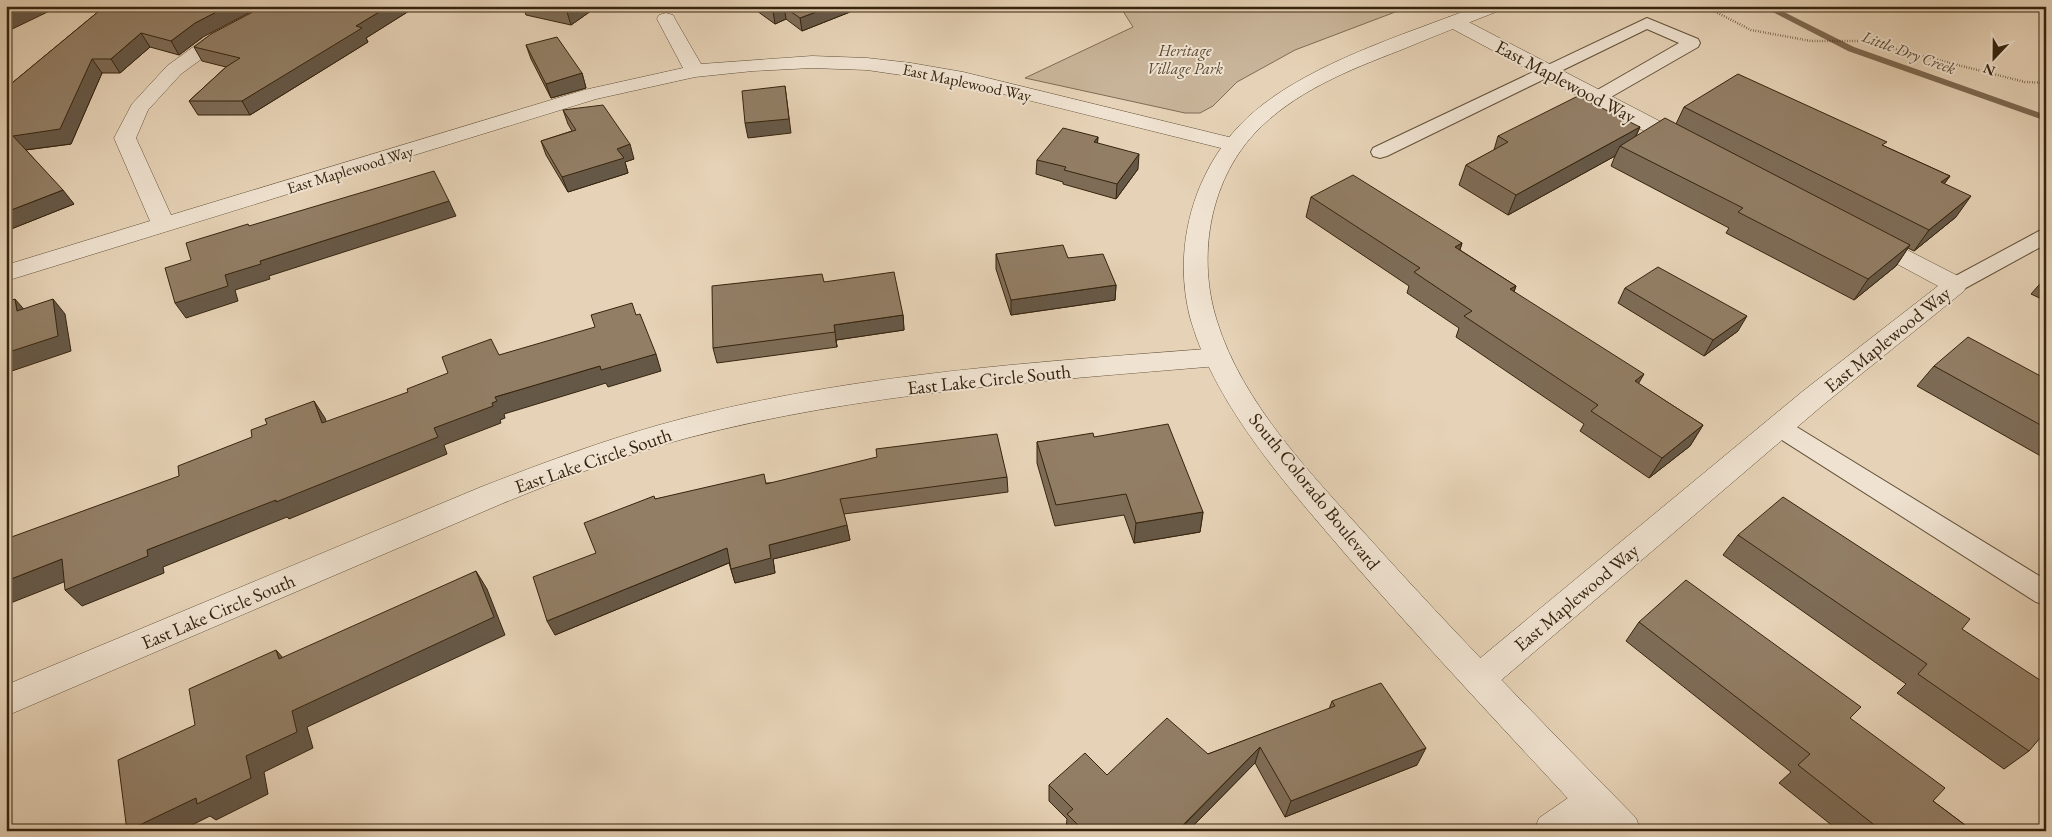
<svg xmlns="http://www.w3.org/2000/svg" width="2052" height="837" viewBox="0 0 2052 837" font-family="'EB Garamond',serif">
  <style>
    .green { fill: #c8b499; stroke: #7f6c54 }
    .lines { fill: none; stroke-linecap: round; stroke-linejoin: round }
    .stream { fill: #7c6951; fill-rule: evenodd }
    .service-casing { stroke: #625038; stroke-width: 2 }
    .minor-casing { stroke: #625038; stroke-width: 1 }
    .tertiary-casing { stroke: #625038; stroke-width: 1 }
    .path { stroke: #36240e; stroke-width: 2.5; stroke-dasharray: 0.5 2; stroke-linecap: butt }
    .service { fill: #efe2d0; fill-rule: evenodd }
    .minor { fill: #efe2d0; fill-rule: evenodd }
    .tertiary { fill: #efe2d0; fill-rule: evenodd }
    .wall { fill: #7e6c57; stroke: #36240e }
    .shaded-wall { fill: #665847; stroke: #36240e }
    .building { fill: #927e65; stroke: #36240e }
    .labels { text-anchor: middle; stroke-width: 4; stroke-linejoin: round; paint-order: stroke }
    .far-park-label { font-size: 16px; font-style: italic; fill: #5a4831; stroke: #efe2d0 }
    .far-water-label { font-size: 16px; font-style: italic; fill: #59462f; stroke: #efe2d0 }
    .far-street-label { font-size: 16px; fill: #36240e; stroke: #efe2d0 }
    .street-label { font-size: 19px; fill: #36240e; stroke: #efe2d0 }
  </style>
  <rect width="100%" height="100%" fill="#e6d2b6"/>
  <filter id="stains"><feTurbulence type="fractalNoise" baseFrequency=".004" numOctaves="4"/><feColorMatrix values="0 0 0 0 .2 0 0 0 0 .09 0 0 0 0 .02 0 0 0 .5 -.17"/></filter>
  <radialGradient id="worn" r=".72"><stop offset=".6" stop-color="#630" stop-opacity="0"/><stop offset="1" stop-color="#630" stop-opacity=".3"/></radialGradient>
  <path class="green" d="M1109,6h302l-116,44 -58,32 -24,24 -13,7h-15l-160,-35 108,-51 -12,-19z"/>
  <g class="lines">
    <path class="stream" d="M1761,6h11l82,41 192,68v6l-198,-70z"/>
    <g class="service-casing">
      <path id="service" d="M1647,18l51,21 2,4 -2,4 -94,54 -6,1 -6,-1 -3,-4 3,-4 87,-50 -32,-14 -260,127 -7,2 -7,-2 -2,-4 2,-4z
        M2046,229v15l-84,46 -7,2 -7,-2 -4,-5 4,-5 91,-49z
        M1779,418l8,3 259,159v25l-10,-3 -265,-169 -4,-6 4,-6z"/>
    </g>
    <g class="minor-casing">
      <path id="minor" d="M266,6h23l-3,4 -68,37 -37,27 -33,36 -12,28 35,77 413,-125 99,-22 -26,-49 2,-4 7,-2 7,2 2,4 26,45 111,-8 55,2 44,5 52,9 278,68 3,5 -3,5 -8,1 -270,-67 -96,-14 -55,-2 -59,3 -58,6 -99,22 -590,182v-16l144,-44 -36,-83 18,-34 35,-38 37,-27z
        M1454,16l7,2 233,121 3,5 -3,5 -8,1 -8,-1 -231,-123 -2,-4 2,-4z
        M1868,232l8,2 88,45 3,6 -3,6 -141,114 -332,284 -12,5 -12,-5 -5,-10 5,-10 336,-278 135,-105 -78,-42 -4,-5 4,-5z
        M1218,348l9,3 4,6 -4,6 -9,3c-178,15 -358,27 -531,72 -64,17 -125,41 -186,66l-495,212v-31l475,-198c67,-26 134,-51 204,-69 174,-45 355,-56 533,-70z
        M1594,784l13,5 5,12 -5,12 -24,18h-49l5,-13 42,-29z"/>
    </g>
    <g class="tertiary-casing">
      <path id="tertiary" d="M1478,6h26l-3,4c-33,13 -67,26 -100,40 -52,20 -108,42 -147,84 -45,49 -57,124 -37,187 25,82 95,154 152,217 86,96 177,188 267,280l5,13h-43c-84,-91 -169,-181 -250,-274 -58,-68 -131,-148 -157,-236 -19,-68 0,-145 49,-196 55,-58 164,-90 238,-119z"/>
    </g>
    <path class="path" d="M1704,6l47,24 60,11h52l162,41 21,1"/>
    <use href="#service" class="service"/>
    <use href="#minor" class="minor"/>
    <use href="#tertiary" class="tertiary"/>
  </g>
  <path class="wall" d="M105,6l98,31 -24,18 -29,-8 -30,26h-18l-31,71 -45,6 48,54 -68,27v-143z
    M264,6h153l-51,32 2,4 -118,73h-52l-9,-14 37,-34 -24,-6 -8,-14z
    M523,6h75l-27,19 -45,-10z
    M750,6h99l1,6 -48,19 -16,-12 -11,5z
    M526,45l56,28 4,15 -35,10 -20,-39z
    M1684,107l200,39 66,30 -6,8 12,33 -42,34 -6,-3 -12,18 -42,34 -128,-67 3,-5 -118,-62 4,-10 -107,59 -49,-30 7,-20 28,-15 4,-14 142,-9 -4,9 40,-12z
    M563,110l71,49 -9,3 3,11 -60,19 -22,-37 -5,-14 31,-10 -4,-7z
    M1098,137l-1,6 41,26 -22,30 -53,-15v-2l-27,-8 1,-14z
    M1311,197l151,46 -2,7 56,36 -2,6 125,92 64,41 -13,21 -41,32 -69,-47 4,-7 -128,-87 3,-9 -52,-35 2,-7 -103,-69z
    M996,254l72,4 48,27 -1,15 -104,15 -15,-46z
    M2046,277v24l-15,-7z
    M824,282l79,33 1,15 -68,10 1,7 -120,16 -4,-15z
    M1625,288l113,43 -34,25 -86,-53z
    M1934,366l112,13v80l-129,-73z
    M1094,437l109,75 -3,20 -66,11 -10,-28 -69,11 -18,-63v-21z
    M1007,477l1,15 -164,22 6,26 -77,19 2,14 -40,10 -6,-20 -174,72 41,-82 59,-54 111,-16z
    M1738,535l224,94 67,122 -25,18 -107,-76 9,-9 -183,-129z
    M1639,622l211,96 83,83 40,30h-134l-60,-48 12,-11 -165,-131z
    M1332,701l85,64 -132,52 -30,-54 -67,68h-120l-2,-2 1,-10 -18,-18v-16l58,-10 101,-21 121,-45z"/>
  <path class="shaded-wall" d="M21,6h39l-54,26v-19z
    M228,6h34l-59,31 -24,18 -8,-14 24,-18z
    M389,6h28l-51,32 2,4 -118,73 -8,-14 114,-75z
    M575,6h23l-27,19 -4,-13z
    M832,6h17l1,6 -48,19 -2,-13z
    M784,7l2,12 -11,5 -2,-13z
    M141,33l9,14 -30,26 -9,-14z
    M92,59l10,14 -31,71 -47,6 -11,-14z
    M582,73l4,15 -35,10 -5,-14z
    M785,86l6,47 -43,5 -3,-15z
    M1640,127l-10,21 -10,-2 -5,10 -107,59 8,-20z
    M1098,137l-1,14 -3,-9z
    M630,144l4,15 -9,3 3,11 -60,19 -6,-15 55,-28z
    M1139,154l-1,15 -22,30 1,-15z
    M1950,176l-15,20 6,-14z
    M63,190l11,14 -68,27v-19z
    M1971,196l-15,21 -42,34 15,-21z
    M449,201l7,15 -187,60 1,3 -35,11 3,11 -52,17 -11,-15 50,-28 35,-14z
    M1462,243l-7,21v-17z
    M1910,245l-14,21 -42,34 14,-21z
    M1116,285l-1,15 -104,15v-15z
    M1516,286l-8,20 2,-17z
    M15,299l13,15 -11,-3z
    M53,299l12,15 6,37 -65,22v-20z
    M903,315l1,15 -68,10 1,7 -3,-22z
    M1747,316l-9,15 -34,25 9,-16z
    M656,354l5,17 -53,16 -2,-4 -102,31 1,4 -5,2 1,3 -57,22 3,9 -158,65 -2,-2 -124,50 1,6 -82,33 -17,-16 82,-40 287,-122 58,-25 3,-6 105,-31z
    M1644,374l-12,21 3,-14z
    M314,401l11,17 8,22 -11,-17z
    M1703,425l-13,21 -41,32 13,-20z
    M1203,512l-3,20 -66,11 2,-20z
    M847,525l3,15 -77,19 2,14 -40,10 -4,-14 38,-24z
    M727,548l4,14 -176,73 -8,-14z
    M62,559l17,17 -71,28 -2,-2v-21z
    M476,571l11,18 18,46 -198,92 6,21 -49,24 4,22 -52,26 -6,-4 -30,15h-52l118,-75 46,-45z
    M276,650l16,18 -13,-9z
    M1260,747l-5,16 -67,68h-10z
    M1426,748l-9,17 -132,52 6,-16z"/>
  <path class="building" d="M6,6h15l-15,7z
    M105,6h123l-33,17 -24,18 -30,-8 -30,26h-19l-32,70 -47,7 50,54 -57,22v-124z
    M264,6h125l-33,20 6,2 -120,73h-53l37,-34 14,-9 -46,-11 17,-13z
    M544,6h31l-8,6z
    M766,6h66l-32,12 -16,-11 -11,4z
    M557,37l25,36 -36,11 -20,-39z
    M1738,74l149,68 -5,3 68,31 -9,6 30,14 -42,34 -245,-123z
    M785,86l4,33 -44,4 -3,-32z
    M1578,96l62,31 -124,68 -50,-30 42,-23 -10,-6z
    M603,105l27,39 -13,5 7,9 -62,19 -21,-36 35,-11 -13,-20z
    M1665,118l245,127 -42,34 -130,-67 5,-4 -123,-62z
    M1063,128l35,9 -4,5 45,12 -22,30 -53,-14 2,-3 -29,-7z
    M434,171l15,30 -189,60 1,3 -36,11 3,11 -53,17 -10,-35 26,-8 -5,-17 62,-19 1,2z
    M1353,175l109,68 -7,4 61,39 -6,3 134,85 -9,7 68,44 -41,33 -71,-47 7,-6 -134,-89 8,-5 -58,-39 6,-4 -109,-71z
    M1063,245l5,13 35,-4 13,31 -105,15 -15,-46z
    M1658,267l89,49 -34,24 -88,-52z
    M894,272l9,43 -69,10 1,7 -122,16 -1,-62 110,-12 2,8z
    M15,299l2,12 36,-12 5,37 -52,17v-51z
    M632,303l4,12 4,-1 16,40 -55,16 -1,-4 -105,31 2,4 -5,2 1,3 -59,22 4,9 -162,65v-2l-129,50 1,6 -83,34 -3,-31 -56,22v-42l173,-63 -1,-10 74,-29 -1,-7 16,-6 -2,-5 49,-18 8,22 86,-31 -1,-3 41,-16 -6,-16 49,-18 8,16 96,-28 -4,-12z
    M1968,337l78,42v49l-112,-62z
    M1168,424l35,88 -67,11 -10,-29 -70,11 -19,-63 56,-9 1,4z
    M997,434l10,43 -167,22 7,26 -78,20 2,13 -40,11 -4,-21 -180,73 -14,-44 63,-24 -12,-30 70,-27 1,3 109,-25 2,10 111,-27 -1,-8z
    M1783,497l187,122 -8,10 84,55v47l-17,20 -111,-77 9,-10 -189,-129z
    M476,571l18,46 -202,94 5,21 -51,24 5,22 -54,26 -1,-6 -69,33 -9,-71 77,-35 -6,-36 87,-39 3,9z
    M1686,580l175,127 -11,11 95,70 -12,13 40,30h-91l-84,-66 12,-11 -171,-132z
    M1381,683l45,65 -135,53 -31,-54 -82,83 1,1h-95l-17,-17 6,-5 -24,-24 36,-32 22,22 60,-57 41,36 127,-48 -3,-5z"/>
  <g class="labels">
    <g class="far-park-label">
      <text x="1185" y="56">Heritage<tspan x="1185" dy="18">Village Park</tspan></text>
    </g>
    <g class="far-water-label">
      <text transform="translate(1909 52) rotate(20)" y="6">Little Dry Creek</text>
    </g>
    <g class="far-street-label">
      <text transform="translate(967 82) rotate(12)" y="6">East Maplewood Way</text>
      <text transform="translate(350 169) rotate(-17)" y="6">East Maplewood Way</text>
    </g>
    <g class="street-label">
      <text transform="translate(1566 81) rotate(28)" y="7">East Maplewood Way</text>
      <text transform="translate(1887 339) rotate(-39)" y="7">East Maplewood Way</text>
      <text transform="translate(989 379) rotate(-6)" y="7">East Lake Circle South</text>
      <text transform="translate(593 460) rotate(-19)" y="7">East Lake Circle South</text>
      <text transform="translate(1315 491) rotate(51)" y="7">South Colorado Boulevard</text>
      <text transform="translate(1576 597) rotate(-40)" y="7">East Maplewood Way</text>
      <text transform="translate(218 611) rotate(-23)" y="7">East Lake Circle South</text>
    </g>
  </g>
  <rect width="2052" height="837" fill="none" stroke="#e6d2b6" stroke-width="25"/>
  <rect x="8" y="8" width="2037" height="822" fill="none" stroke="#36240e" stroke-width="2.5"/>
  <rect x="12" y="12" width="2027" height="812" fill="none" stroke="#36240e"/>
  <g transform="translate(1994 58) rotate(202)" stroke="#efe2d0" stroke-width="4" paint-order="stroke">
  <path d="M0-4L9 19L0 12L-9 19Z" fill="#36240e"/>
  <text y="-8" font-size="14" font-weight="bold" text-anchor="middle" fill="#36240e">N</text>
  </g>
  <rect width="100%" height="100%" filter="url(#stains)"/>
  <rect width="100%" height="100%" fill="url(#worn)"/>
</svg>
